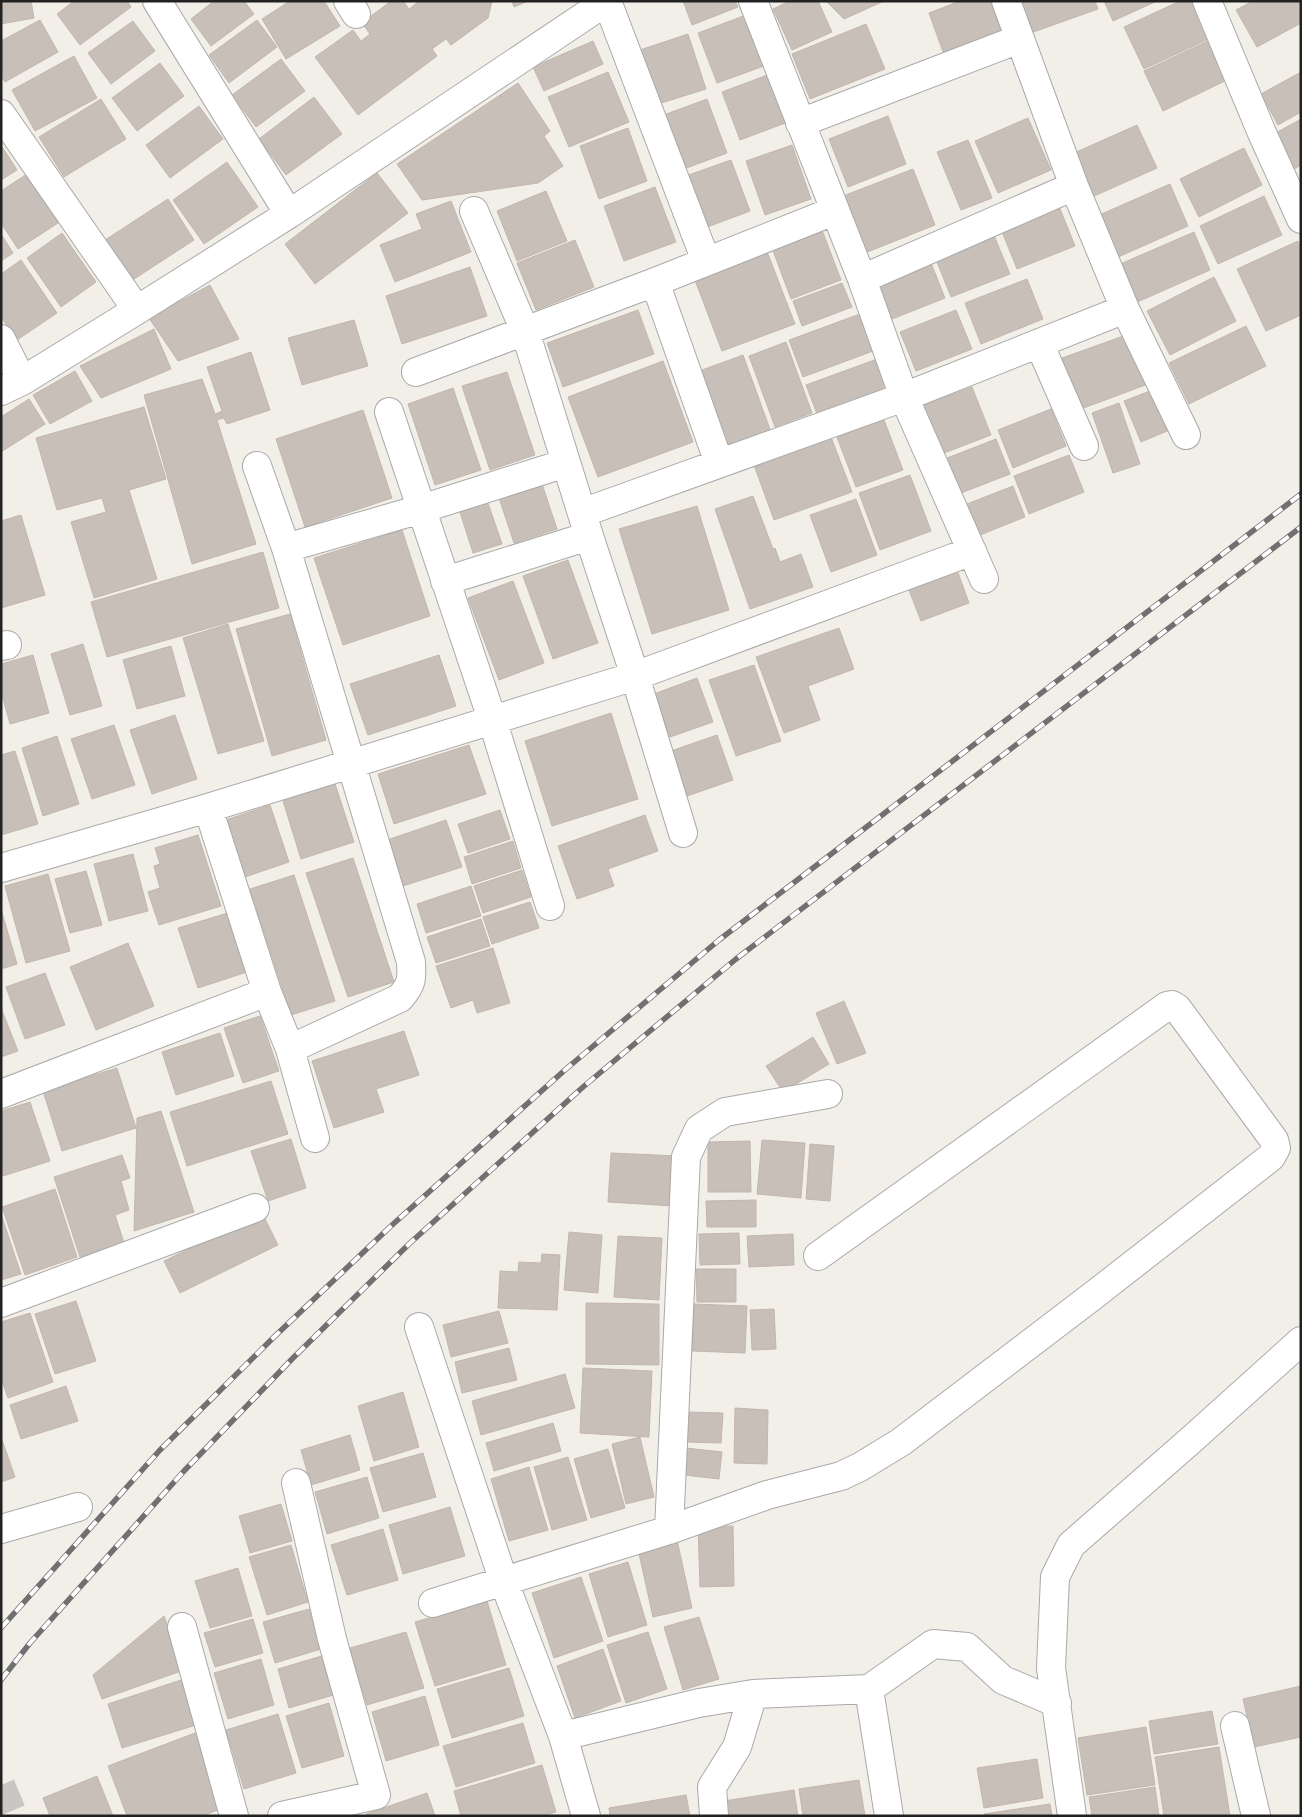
<svg xmlns="http://www.w3.org/2000/svg" width="1302" height="1817" viewBox="0 0 1302 1817" font-family="Cabin,sans-serif">
  <style>
    .building { fill: #c7bfb8; stroke: #c4b6ab }
    .lines { fill: none; stroke-linecap: round; stroke-linejoin: round }
    .minor-tunnel { stroke: #c8c6c1; stroke-width: 28; stroke-dasharray: 28 14; stroke-linecap: butt }
    .minor-casing { stroke: #a9a9a9; stroke-width: 30 }
    .minor { stroke: #fff; stroke-width: 28 }
    .rail-casing { stroke: #707070; stroke-width: 5.5 }
    .rail { stroke: #fff; stroke-width: 4; stroke-dasharray: 11; stroke-linecap: butt }
  </style>
  <rect width="100%" height="100%" fill="#f2efe9"/>
  <path class="building" d="M1,1h30l3,17 -33,6z
    M74,1h53l4,6 -51,38 -23,-31z
    M214,1h30l10,13 -43,32 -20,-27z
    M290,1h34l16,25 -54,33 -24,-40z
    M391,1h12l6,8 9,-7 -1,-1h75l-4,17 -37,27 -5,-6 -14,10 5,7 -79,59 -43,-58 38,-27 8,11 9,-7 -8,-11z
    M512,1h16l-14,6z
    M683,1h52l3,6 -46,18z
    M790,1h28l14,31 -40,18 -19,-41z
    M826,1h58l-40,18z
    M960,1h30l14,39 -58,20 -17,-47z
    M1016,1h79l3,8 -70,25z
    M1104,1h53l-44,20z
    M1180,1h19l16,35 -71,33 -20,-42z
    M1253,1h48v22l-44,24 -21,-37z
    M746,15l18,51 -47,17 -19,-50z
    M40,20l18,32 -53,30 -4,-7v-34z
    M257,20l20,27 -48,36 -20,-28z
    M133,21l22,30 -44,33 -23,-31z
    M866,24l19,45 -75,30 -18,-45z
    M688,34l18,55 -48,15 -18,-54z
    M1212,39l19,39 -68,33 -19,-40z
    M593,41l10,23 -59,27 -11,-24z
    M74,56l23,42 -62,33 -23,-41z
    M281,59l24,32 -49,36 -24,-32z
    M160,63l24,33 -47,35 -25,-33z
    M608,72l21,50 -60,25 -21,-50z
    M1301,72v40l-23,13 -17,-31z
    M770,74l18,48 -48,18 -18,-48z
    M518,83l32,48 -6,5 19,30 -25,17 -116,17 -25,-36z
    M314,97l28,37 -56,41 -27,-36z
    M101,99l25,40 -62,38 -25,-40z
    M707,99l20,54 -46,17 -20,-54z
    M199,106l24,33 -53,39 -24,-33z
    M888,116l18,48 -58,23 -19,-48z
    M1028,118l23,52 -53,23 -23,-52z
    M1301,119v46l-7,4 -20,-35z
    M1137,125l20,43 -65,29 -20,-43z
    M628,128l19,53 -48,18 -19,-53z
    M968,140l24,58 -31,12 -24,-58z
    M1,145l16,25 -16,10z
    M792,145l19,54 -46,16 -19,-54z
    M1244,148l18,37 -63,32 -19,-38z
    M731,160l19,51 -48,18 -19,-52z
    M227,162l31,45 -54,37 -31,-44z
    M913,169l22,56 -70,28 -22,-57z
    M377,173l31,40 -93,71 -30,-40z
    M27,174l31,49 -40,26 -17,-26v-32z
    M1170,184l18,42 -72,32 -19,-42z
    M655,187l21,55 -52,19 -20,-55z
    M546,191l21,50 -50,20 -20,-50z
    M1264,196l18,39 -64,29 -18,-38z
    M168,199l26,41 -66,43 -26,-41z
    M451,201l20,51 -76,30 -15,-37 42,-16 -6,-15z
    M1059,206l16,40 -58,23 -16,-40z
    M822,230l19,50 -50,19 -19,-51z
    M1194,232l16,38 -75,33 -17,-38z
    M62,233l34,49 -35,25 -34,-49z
    M993,233l17,41 -59,23 -16,-40z
    M1,234l12,19 -12,8z
    M575,240l19,47 -58,23 -19,-47z
    M1298,241l3,7v67l-35,16 -29,-62z
    M766,249l29,75 -73,27 -29,-76z
    M929,258l16,40 -53,21 -16,-40z
    M21,260l36,53 -40,27 -16,-23v-43z
    M470,267l17,49 -85,28 -16,-48z
    M1214,277l22,44 -66,34 -23,-44z
    M1027,279l16,40 -62,25 -16,-41z
    M842,283l10,24 -50,19 -9,-25z
    M210,285l29,54 -61,22 -29,-43z
    M638,310l16,44 -91,33 -16,-44z
    M956,310l16,39 -56,22 -16,-39z
    M860,314l13,37 -70,26 -14,-37z
    M354,320l14,46 -66,19 -14,-47z
    M1246,326l20,40 -77,38 -20,-41z
    M154,329l17,40 -70,29 -21,-32z
    M1129,334l19,50 -67,25 -19,-51z
    M786,342l26,71 -37,14 -26,-71z
    M251,352l19,58 -43,14 -3,-6 -7,2 39,124 -64,20 -48,-169 58,-16 13,35 7,-3 -15,-44z
    M743,355l28,77 -48,18 -29,-77z
    M877,359l12,34 -70,26 -13,-34z
    M663,361l30,81 -95,35 -30,-80z
    M75,371l17,30 -42,23 -17,-29z
    M507,372l28,83 -45,15 -28,-84z
    M972,387l19,48 -52,20 -19,-48z
    M453,388l28,82 -46,15 -27,-81z
    M1155,389l17,40 -31,13 -17,-41z
    M29,399l16,25 -44,28v-35z
    M1119,403l21,61 -27,9 -21,-60z
    M144,407l22,72 -37,11 28,89 -63,19 -23,-76 35,-10 -4,-14 -45,12 -21,-72z
    M1051,409l15,37 -53,22 -15,-38z
    M363,410l29,88 -87,29 -29,-88z
    M884,420l19,50 -47,17 -19,-50z
    M831,437l21,55 -78,28 -20,-55z
    M996,439l14,35 -54,21 -14,-35z
    M1069,455l15,37 -55,22 -15,-38z
    M910,475l21,56 -51,19 -21,-57z
    M542,484l15,45 -43,14 -15,-45z
    M1013,486l12,31 -50,20 -13,-31z
    M753,496l20,53 2,-1 5,14 21,-8 12,33 -63,22 -35,-100z
    M486,497l16,47 -29,9 -15,-47z
    M856,499l21,56 -46,17 -21,-57z
    M697,506l32,104 -77,24 -33,-105z
    M21,515l24,80 -44,13v-87z
    M402,530l28,86 -87,29 -29,-87z
    M263,552l16,56 -172,49 -16,-55z
    M568,560l30,83 -45,16 -30,-83z
    M956,567l13,36 -48,18 -14,-36z
    M513,581l31,82 -45,17 -31,-82z
    M290,614l36,126 -54,16 -36,-127z
    M228,624l36,117 -46,13 -35,-116z
    M839,628l15,41 -46,17 12,34 -36,13 -28,-76z
    M83,644l19,62 -32,9 -19,-61z
    M171,646l14,50 -48,13 -14,-49z
    M33,655l16,58 -39,11 -9,-33v-27z
    M439,655l17,51 -88,29 -18,-51z
    M754,665l27,76 -45,15 -27,-76z
    M697,678l16,44 -43,15 -16,-43z
    M611,713l27,86 -86,27 -27,-85z
    M175,715l22,64 -45,15 -22,-64z
    M114,725l21,60 -43,14 -21,-60z
    M717,735l16,45 -46,16 -16,-45z
    M57,736l22,68 -36,12 -21,-68z
    M469,745l17,49 -92,30 -16,-50z
    M15,751l23,73 -37,11v-80z
    M335,784l19,58 -53,17 -18,-58z
    M270,805l19,57 -50,17 -19,-57z
    M500,810l10,29 -42,14 -10,-29z
    M645,815l13,36 -50,18 6,17 -37,13 -19,-53z
    M446,820l16,47 -59,19 -16,-46z
    M198,835l23,71 -62,19 -11,-33 12,-4 -6,-22 6,-2 -5,-16z
    M513,841l8,27 -49,16 -8,-27z
    M133,854l15,57 -39,10 -15,-57z
    M353,858l41,124 -46,15 -42,-124z
    M522,870l9,27 -48,16 -9,-27z
    M86,871l16,54 -32,8 -15,-54z
    M48,874l22,77 -44,12 -21,-77z
    M294,875l41,126 -44,14 -41,-126z
    M471,886l10,30 -55,17 -9,-29z
    M530,902l9,26 -47,16 -9,-27z
    M1,909l16,55 -16,5z
    M228,913l19,59 -49,16 -20,-60z
    M481,919l9,27 -54,17 -9,-26z
    M128,943l26,63 -58,24 -26,-63z
    M493,948l17,55 -33,10 -4,-13 -22,8 -15,-42z
    M45,973l20,52 -40,14 -19,-52z
    M844,1001l22,52 -29,11 -21,-51z
    M1,1008l17,43 -17,6z
    M260,1016l19,55 -36,12 -19,-55z
    M404,1031l15,44 -43,14 8,23 -50,16 -22,-67z
    M220,1033l14,43 -58,19 -14,-43z
    M813,1037l16,27 -46,28 -17,-26z
    M117,1068l19,60 -74,23 -19,-60z
    M271,1081l17,53 -101,32 -17,-54z
    M30,1102l20,59 -47,15 -2,-6v-59z
    M161,1111l33,101 -60,19 3,-113z
    M291,1139l15,49 -38,13 -17,-50z
    M762,1140l43,3 -4,55 -44,-4z
    M750,1141l1,51h-43v-50z
    M810,1144l24,2 -4,55 -24,-2z
    M611,1153l66,3 -3,50 -66,-4z
    M122,1155l8,23 -9,3 8,29 -14,5 9,28 -44,14 -26,-80z
    M55,1189l22,68 -52,18 -23,-68z
    M756,1200v27h-49l-1,-26z
    M262,1213l16,32 -98,48 -16,-32z
    M1,1214l20,60 -20,6z
    M569,1232l33,3 -4,58 -34,-3z
    M739,1233l1,31 -40,1 -1,-31z
    M793,1234l1,31 -45,2 -2,-31z
    M618,1236l44,2 -3,62 -45,-3z
    M542,1254l18,1 -3,55 -59,-2 2,-37 18,1 1,-10 22,1z
    M696,1269h40v33h-39z
    M76,1301l20,60 -41,13 -20,-60z
    M586,1303l73,1v61l-73,-1z
    M694,1304l53,2 -2,47 -53,-2z
    M774,1309l2,40 -24,1 -2,-40z
    M499,1311l9,32 -57,14 -8,-32z
    M30,1313l23,69 -45,16 -7,-20v-56z
    M509,1348l8,32 -55,13 -7,-31z
    M583,1368l69,3 -3,66 -69,-4z
    M565,1374l10,34 -94,27 -9,-34z
    M66,1386l12,35 -57,18 -11,-34z
    M403,1392l16,55 -45,14 -16,-55z
    M735,1408l33,2 -1,54 -33,-1z
    M689,1412l34,1 -2,30 -34,-1z
    M553,1423l8,28 -67,20 -8,-28z
    M350,1435l10,35 -49,15 -10,-35z
    M1,1437l14,40 -14,5z
    M640,1437l14,60 -28,7 -14,-60z
    M686,1448l36,4 -3,27 -35,-4z
    M608,1449l17,59 -34,10 -17,-59z
    M423,1453l13,44 -53,15 -13,-44z
    M568,1457l19,63 -35,10 -18,-63z
    M529,1467l19,63 -39,11 -18,-62z
    M367,1477l12,41 -52,16 -12,-42z
    M281,1504l11,37 -42,12 -11,-37z
    M450,1507l15,49 -62,18 -14,-49z
    M733,1526l1,60 -34,1 -2,-60z
    M383,1529l15,51 -51,15 -16,-50z
    M677,1540l15,68 -39,9 -15,-68z
    M291,1545l17,57 -41,13 -18,-58z
    M628,1562l19,63 -39,12 -19,-63z
    M238,1568l14,48 -42,12 -15,-47z
    M581,1577l22,64 -49,17 -22,-65z
    M487,1601l19,64 -71,21 -20,-64z
    M309,1609l12,40 -46,14 -12,-41z
    M164,1616l20,54 -82,29 -9,-24z
    M699,1617l20,62 -36,11 -19,-63z
    M253,1619l10,34 -48,14 -11,-34z
    M406,1632l18,56 -57,17 -17,-57z
    M648,1632l19,57 -41,14 -19,-58z
    M603,1649l18,52 -46,17 -18,-52z
    M325,1655l12,39 -48,14 -11,-39z
    M261,1659l13,46 -46,14 -14,-46z
    M509,1668l15,48 -72,22 -15,-49z
    M181,1680l15,45 -74,23 -14,-44z
    M1301,1686v51l-47,10 -11,-48z
    M425,1696l14,49 -53,16 -14,-49z
    M329,1703l15,53 -42,12 -16,-52z
    M1212,1711l6,33 -64,10 -5,-33z
    M278,1714l18,59 -52,16 -18,-59z
    M523,1723l12,40 -79,24 -13,-41z
    M1146,1727l9,58 -68,10 -9,-57z
    M195,1733l28,75 -21,8h-75l-19,-50z
    M1219,1747l11,69h-66l-9,-59z
    M1037,1759l6,39 -59,10 -7,-40z
    M542,1765l14,47 -14,4h-81l-7,-25z
    M97,1776l16,40h-63l-7,-18z
    M859,1780l6,36h-62l-4,-27z
    M1155,1787l4,29h-67l-3,-19z
    M794,1790l4,26h-72l-2,-15z
    M427,1793l8,23h-69v-2z
    M686,1795l4,21h-80l-1,-8z
    M1050,1804l2,12h-67l-1,-2z"/>
  <g class="lines">
    <path class="minor-tunnel" d="M1,1785l13,31"/>
    <g class="minor-casing">
      <path id="minor" d="M157,1l132,213
        M348,1l8,13
        M607,1l99,260
        M753,1l109,278 42,118 80,182
        M1006,1l68,185 51,123 61,126
        M1207,1l55,132 39,86
        M1,114l136,196
        M800,123l219,-84
        M474,211l51,120 64,205 46,140 48,157
        M862,279l212,-93
        M655,282l64,181
        M1,339l21,42
        M1039,343l45,103
        M416,372l239,-90 179,-71
        M1,391l21,-10 115,-71 152,-96 318,-213
        M389,412l103,307 58,187
        M257,466l29,82 125,414c1,17 1,22 -11,36l-110,51
        M582,513l322,-116 221,-88
        M286,548l135,-39 145,-46
        M445,581l144,-45
        M1,646l6,-1
        M208,808l59,184 23,57 25,89
        M1,868l207,-60 427,-132 337,-125
        M1,1094l266,-102
        M1,1303l254,-95
        M419,1327l85,255 59,154 23,80
        M1,1529l77,-22
        M669,1530l17,-373 13,-28 26,-17 103,-18
        M433,1603l236,-73 98,-35 74,-19 19,-9 41,-25 189,-144 181,-141 5,-9 -2,-8 -97,-132 -5,-3 -5,1 -349,250
        M182,1627l52,189
        M869,1689l20,127
        M1235,1726l21,90
        M563,1736l136,-33 54,-9 116,-5 64,-45 34,3 36,33 54,23
        M282,1816l94,-21 -44,-156 -36,-156
        M714,1816l-2,-29 25,-40 16,-53
        M1072,1816l-21,-148 4,-91 16,-32 120,-105 110,-99"/>
    </g>
    <use href="#minor" class="minor"/>
    <g class="rail-casing">
      <path id="rail" d="M1,1628l159,-178 114,-113 117,-111 175,-157 153,-129 582,-446
        M1,1680l29,-37 154,-172 109,-113 116,-114 174,-157 153,-128 565,-432"/>
    </g>
    <use href="#rail" class="rail"/>
  </g>
  <rect width="1302" height="1817" fill="none" stroke="#222222" stroke-width="5"/>
</svg>
